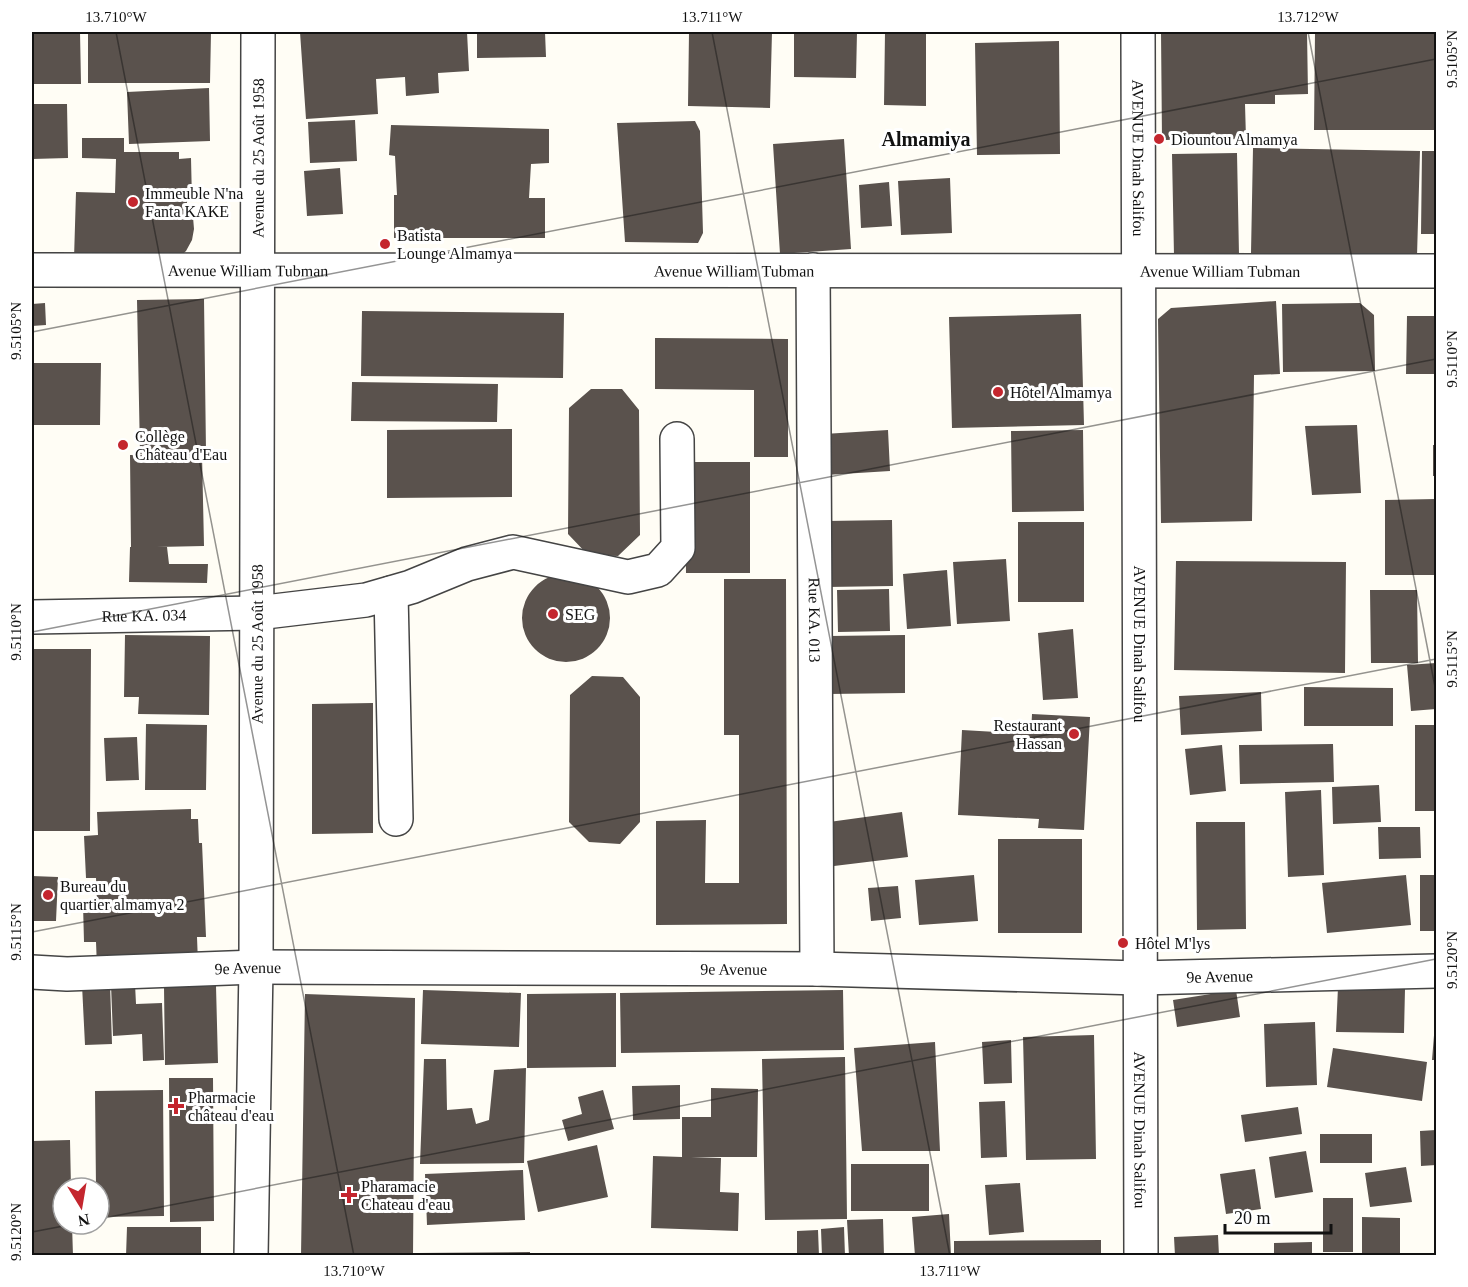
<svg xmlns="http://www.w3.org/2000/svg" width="1468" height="1287" viewBox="0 0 1468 1287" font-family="Georgia,serif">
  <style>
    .building { fill: #5a524d }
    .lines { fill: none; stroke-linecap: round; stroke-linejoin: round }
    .minor-casing { stroke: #444; stroke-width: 36 }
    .minor { stroke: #fff; stroke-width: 33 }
    .ticks { fill: none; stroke: #111; stroke-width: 1.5; stroke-opacity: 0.45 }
    .poi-dot { fill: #c4262e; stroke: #fff; stroke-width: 2 }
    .labels { text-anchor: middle; stroke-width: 6; stroke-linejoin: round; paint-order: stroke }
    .poi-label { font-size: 16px; fill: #111; stroke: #fff; text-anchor: start }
    .street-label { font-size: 16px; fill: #111; stroke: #fff }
    .quarter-label { font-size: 20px; font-weight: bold; fill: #111; stroke: #fff }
    .neatline { fill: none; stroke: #111; stroke-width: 2 }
    .ticks-label { font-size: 15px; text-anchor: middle; fill: #111 }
  </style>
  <rect width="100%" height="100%" fill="#fffdf5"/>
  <path class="building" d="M32,32h48l1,52h-49z
    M88,32h123l-1,51h-122z
    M300,32h167l2,39 -31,2 1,20 -33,3 -1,-19 -29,2 2,35 -72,5z
    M477,32h68l1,25 -69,1z
    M689,32h83l-2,76 -82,-2z
    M794,32h63l-1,46 -62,-1z
    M885,32h41v74l-42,-1z
    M1161,32h146l1,62 -33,1v9h-30l1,35 -84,1z
    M1315,32h121v98h-122z
    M1059,41l1,113 -83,1 -2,-112z
    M209,88l1,53 -81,3 -2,-52z
    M32,104h35l1,54 -36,1z
    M355,120l2,41 -47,2 -2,-41z
    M695,121l5,10 3,102 -5,10 -73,-1 -8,-119z
    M391,125l158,4v34l-18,1 -2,34h16v40h-151v-43h3l-2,-39 -6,-1z
    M82,138h42v14h55v7l12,-1 1,43 -5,1v4l6,11 1,12 -2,11 -6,11 -9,8h-103l2,-67 39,1 1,-34 -34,-1z
    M844,139l7,110 -71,5 -7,-110z
    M1253,148l167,3 -3,105 -166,-3z
    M1422,151h14v83h-15z
    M1237,153l2,102 -65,1 -2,-102z
    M340,168l3,46 -36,2 -3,-45z
    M950,178l2,55 -51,2 -3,-54z
    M889,182l3,44 -31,2 -2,-43z
    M204,299l2,153 -66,2 -3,-154z
    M1276,301l4,73 -26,1 -2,146 -91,2 -3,-204 13,-11z
    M45,303l1,22 -14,1v-22z
    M1360,303l14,12 1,56 -92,1 -1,-68z
    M362,311l202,2 -1,65 -202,-2z
    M1081,314l3,111 -132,3 -3,-111z
    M1407,316h29v58h-30z
    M655,338l133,1v118h-34v-67l-99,-1z
    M32,363h69l-1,62h-68z
    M352,382l146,2 -1,38 -146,-1z
    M591,389h31l17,21 1,125 -22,21 -30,-1 -20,-21 1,-126z
    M1357,425l4,68 -49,2 -7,-69z
    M512,429v68l-125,1v-68z
    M888,430l2,41 -64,4 -2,-41z
    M1083,430l1,81 -72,1 -1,-81z
    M1433,445h3v31h-3z
    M202,454l2,92 -47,1h10l2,17h39l-1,19 -78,-1 1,-35h1l-1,-92z
    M685,462h65v111h-64z
    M1436,499v76h-51v-75z
    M892,520l1,66 -66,1 -1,-66z
    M1018,522h66v80h-66z
    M1006,559l4,62 -53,3 -4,-62z
    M1176,561l170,1 -1,111 -171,-3z
    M947,570l4,56 -44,3 -4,-55z
    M522 618a44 44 0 1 1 88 0a44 44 0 1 1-88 0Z
    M724,579h62l1,345 -131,1v-104l50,-1 -1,63h34v-148h-15z
    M889,589l1,42 -52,1 -1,-42z
    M1370,590h47l1,73h-47z
    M1073,629l5,69 -35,2 -5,-67z
    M125,635l85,1 -1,79 -71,-1 1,-17h-15z
    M905,635v58l-76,1v-58z
    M32,649h59l-1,182h-58z
    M1436,663v46l-25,2 -4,-46z
    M592,676l31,1 17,20v125l-20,22 -31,-2 -20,-20 1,-127z
    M1304,687l89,1v38h-89z
    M1261,692l1,39 -81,4 -2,-39z
    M373,703v130l-61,1v-130z
    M1032,714l58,3 -6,113 -46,-2 1,-9 -81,-4 4,-85 69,4z
    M146,724l61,1 -1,65h-61z
    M1415,725h21v86h-21z
    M137,737l2,43 -33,1 -2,-43z
    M1333,744l1,38 -94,2 -1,-39z
    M1222,745l4,46 -36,4 -5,-46z
    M1379,785l2,37 -48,2 -1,-37z
    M1321,790l3,85 -36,2 -3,-85z
    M191,809v10h7l1,24h3l4,94h-9l1,26 -101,4 -1,-25h-12l-1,-38 14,-1 -1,-25h-10l-2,-42 14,-1 -1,-23z
    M902,812l6,45 -74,9 -5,-44z
    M1196,822h49l1,107 -49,1z
    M1378,827h42l1,31 -42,1z
    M998,839h84v94h-84z
    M974,875l4,46 -59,4 -4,-45z
    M1406,875l5,50 -84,8 -5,-50z
    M1420,875h16v56h-16z
    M32,876l26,1 -2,44h-24z
    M898,886l3,32 -30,3 -3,-33z
    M110,983l2,61 -27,1 -3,-60z
    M135,984l1,20 26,-1 2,57 -21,1 -1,-27 -29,2 -2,-51z
    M216,986l2,77 -53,2 -1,-78z
    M1338,987l67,2 -1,44 -68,-1z
    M423,990l98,3 -2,54 -98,-3z
    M843,990l1,60 -223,3 -1,-60z
    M1236,990l4,27 -63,10 -4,-27z
    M616,993v74l-89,1v-74z
    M305,994l110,4 -2,258h-112z
    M1315,1022l2,63 -51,2 -2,-63z
    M1435,1023l1,1v36h-4z
    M1094,1035l2,124 -70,1 -3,-123z
    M1011,1040l1,43 -28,1 -2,-42z
    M935,1042l5,109h-78l-8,-103z
    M1333,1048l94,14 -5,39 -95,-14z
    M845,1057l2,162 -82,1 -3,-161z
    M424,1059h22l1,51 25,-2 4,16 13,-4 5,-50 32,-2 -2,95 -104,1z
    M169,1078h44l1,143 -44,1z
    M680,1085v34l-47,1 -1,-34z
    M711,1088l47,1 -1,68h-66l30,1 -1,34 19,1 -1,38 -87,-3 2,-72 29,1v-40h29z
    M163,1090l1,126 -65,1v-29h-3l-1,-97z
    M603,1090l11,39 -46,12 -6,-21 20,-6 -4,-17z
    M1005,1101l2,56 -26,1 -2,-56z
    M1298,1107l4,27 -57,8 -4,-27z
    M1436,1130v35l-15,1 -1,-35z
    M1320,1134h52v29h-52z
    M70,1140l1,48h-8v36h9l1,32h-41v-115z
    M597,1145l11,52 -70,15 -11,-51z
    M1306,1151l7,41 -38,6 -6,-41z
    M851,1164h78v47h-78z
    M1406,1167l6,35 -42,5 -5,-34z
    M1255,1169l6,40 -35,5 -6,-40z
    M523,1170l2,50 -98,5 -2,-51z
    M1020,1183l4,49 -35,3 -4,-50z
    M1323,1198h30v54h-30z
    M949,1214l2,42h-36l-3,-39z
    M1362,1217l38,1v38h-38z
    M883,1219l1,37h-35l-2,-36z
    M127,1227h74v29h-75z
    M844,1227l1,29h-23l-1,-27z
    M818,1230l1,26h-22v-25z
    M1218,1235l1,21h-44l-1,-19z
    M1101,1240v16h-147v-15z
    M1312,1242v14h-38v-13z
    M530,1252v4h-113v-3z"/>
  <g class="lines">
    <g class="minor-casing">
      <g id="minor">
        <path id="s1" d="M1138,32c3,407 0,815 3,1224"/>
        <path id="s2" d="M32,270l1404,1"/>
        <path id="s3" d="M813,270l4,699"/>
        <path d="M391,593l5,226"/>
        <path id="s4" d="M32,617l225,-4 109,-13 45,-13 56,-23 46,-12 115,25 30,-7 20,-22 -1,-109"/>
        <path id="s5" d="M32,972l35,2 189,-7 561,2 322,9 297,-7"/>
        <path id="s6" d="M251,1256l5,-289 2,-935"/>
      </g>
    </g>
    <use href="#minor" class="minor"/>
  </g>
  <path class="ticks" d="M116,32l238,1224M712,32l238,1224M1308,32l128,660M32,332l1404,-273M32,632l1404,-273M32,932l1404,-273M99,1219l1337,-260M32,1232l42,-8"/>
  <g class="poi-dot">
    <circle cx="1159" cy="139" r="6"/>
    <circle cx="133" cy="202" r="6"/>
    <circle cx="385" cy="244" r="6"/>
    <circle cx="998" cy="392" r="6"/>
    <circle cx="123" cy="445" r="6"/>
    <circle cx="553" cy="614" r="6"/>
    <circle cx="1074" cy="734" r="6"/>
    <circle cx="48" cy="895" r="6"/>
    <circle cx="1123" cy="943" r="6"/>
    <path d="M173 1097h6v6h6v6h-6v6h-6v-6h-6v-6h6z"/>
    <path d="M346 1186h6v6h6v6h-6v6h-6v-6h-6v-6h6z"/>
  </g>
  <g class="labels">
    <g class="poi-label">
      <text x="1171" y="145">Diountou Almamya</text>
      <text x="145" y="199">Immeuble N'na<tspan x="145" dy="18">Fanta KAKE</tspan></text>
      <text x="397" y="241">Batista<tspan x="397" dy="18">Lounge Almamya</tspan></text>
      <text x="1010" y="398">Hôtel Almamya</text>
      <text x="135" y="442">Collège<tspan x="135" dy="18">Château d'Eau</tspan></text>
      <text x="565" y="620">SEG</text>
      <text x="1062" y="731" text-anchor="end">Restaurant<tspan x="1062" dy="18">Hassan</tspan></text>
      <text x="60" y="892">Bureau du<tspan x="60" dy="18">quartier almamya 2</tspan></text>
      <text x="1135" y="949">Hôtel M'lys</text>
      <text x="188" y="1103">Pharmacie<tspan x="188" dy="18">château d'eau</tspan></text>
      <text x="361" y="1192">Pharamacie<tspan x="361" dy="18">Chateau d'eau</tspan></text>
    </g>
    <g class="street-label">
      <text dy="6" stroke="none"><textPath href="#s6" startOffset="1098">Avenue du 25 Août 1958</textPath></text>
      <text dy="6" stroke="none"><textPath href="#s1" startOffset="126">AVENUE Dinah Salifou</textPath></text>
      <text dy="6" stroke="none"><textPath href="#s2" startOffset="216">Avenue William Tubman</textPath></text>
      <text dy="6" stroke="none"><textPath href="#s2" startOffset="702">Avenue William Tubman</textPath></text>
      <text dy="6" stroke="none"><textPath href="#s2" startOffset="1188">Avenue William Tubman</textPath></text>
      <text dy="6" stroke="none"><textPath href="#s4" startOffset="112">Rue KA. 034</textPath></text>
      <text dy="6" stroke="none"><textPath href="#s3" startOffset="350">Rue KA. 013</textPath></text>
      <text dy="6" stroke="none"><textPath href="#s1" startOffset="612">AVENUE Dinah Salifou</textPath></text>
      <text dy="6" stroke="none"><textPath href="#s6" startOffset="612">Avenue du 25 Août 1958</textPath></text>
      <text dy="6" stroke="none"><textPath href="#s5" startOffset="216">9e Avenue</textPath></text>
      <text dy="6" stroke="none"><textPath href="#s5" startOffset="702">9e Avenue</textPath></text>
      <text dy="6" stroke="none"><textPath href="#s5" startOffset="1188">9e Avenue</textPath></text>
      <text dy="6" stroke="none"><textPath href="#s1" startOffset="1098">AVENUE Dinah Salifou</textPath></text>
    </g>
    <g class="quarter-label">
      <text x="926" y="146">Almamiya</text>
    </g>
  </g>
  <rect width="1468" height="1287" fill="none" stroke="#ffffff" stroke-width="66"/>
  <g transform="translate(81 1206) rotate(169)"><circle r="28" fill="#ffffff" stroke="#a0a0a0" stroke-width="1.5"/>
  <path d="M0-4.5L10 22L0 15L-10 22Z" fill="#c4262e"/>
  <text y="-9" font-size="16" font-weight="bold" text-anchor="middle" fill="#111111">N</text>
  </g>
  <path d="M1225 1224v9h106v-9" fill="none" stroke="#111111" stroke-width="3"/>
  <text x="1234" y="1224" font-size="18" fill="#111111" stroke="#ffffff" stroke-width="4.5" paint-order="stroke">20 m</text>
  <rect x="33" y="33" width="1402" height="1221" class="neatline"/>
  <g class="ticks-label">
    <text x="116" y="22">13.710°W</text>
    <text x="712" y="22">13.711°W</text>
    <text x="1308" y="22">13.712°W</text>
    <text transform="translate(1452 59) rotate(-90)" y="5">9.5105°N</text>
    <text transform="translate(16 331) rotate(-90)" y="5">9.5105°N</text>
    <text transform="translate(1452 359) rotate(-90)" y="5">9.5110°N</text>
    <text transform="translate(16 632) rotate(-90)" y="5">9.5110°N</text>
    <text transform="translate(1452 659) rotate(-90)" y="5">9.5115°N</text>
    <text transform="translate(16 932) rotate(-90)" y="5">9.5115°N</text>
    <text transform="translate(1452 960) rotate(-90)" y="5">9.5120°N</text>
    <text transform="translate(16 1232) rotate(-90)" y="5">9.5120°N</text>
    <text x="354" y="1276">13.710°W</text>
    <text x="950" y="1276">13.711°W</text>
  </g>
</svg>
